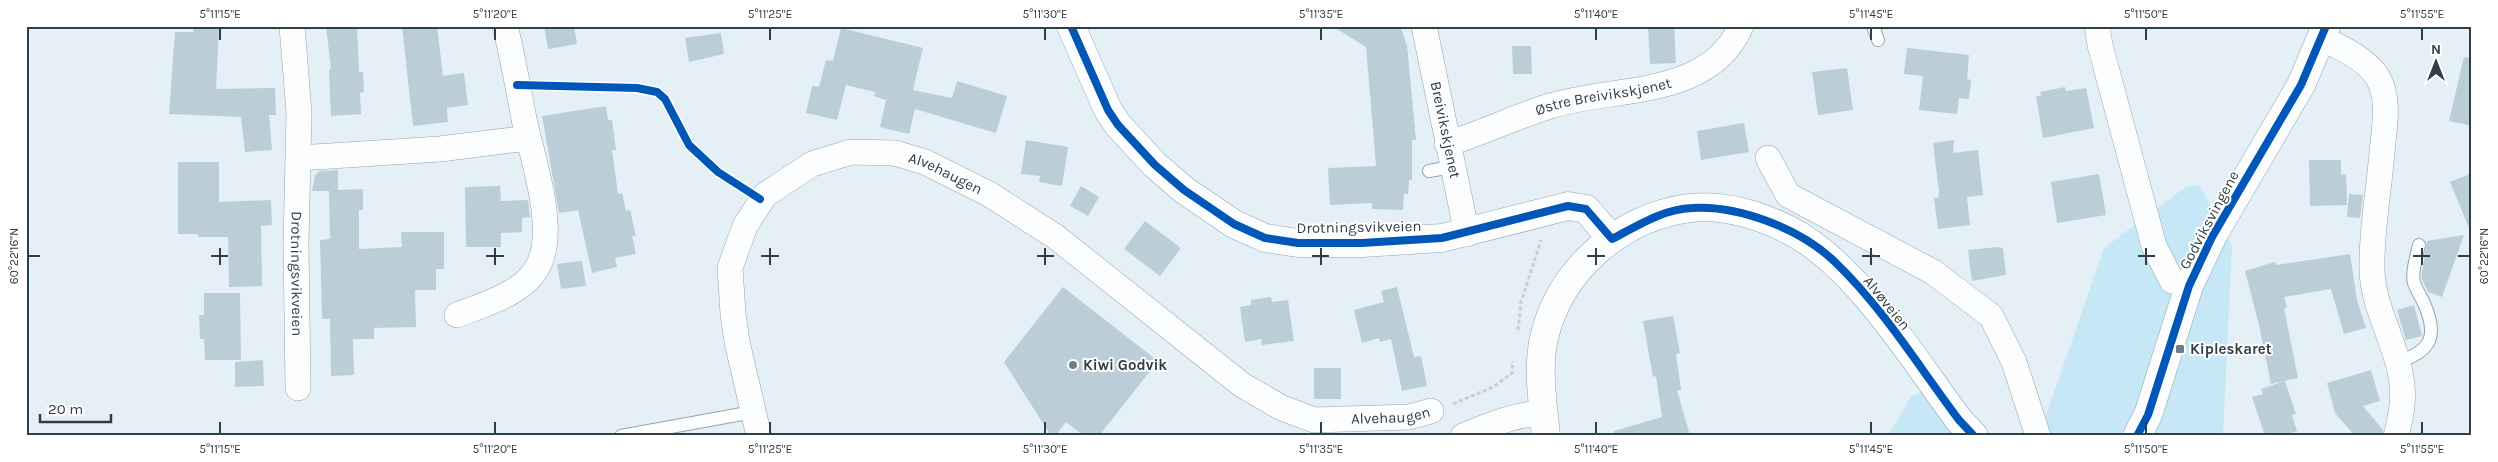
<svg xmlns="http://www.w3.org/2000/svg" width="2498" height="462" viewBox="0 0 2498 462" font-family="Karla,sans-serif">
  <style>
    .green { fill: #c6e7f6 }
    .building { fill: #bbced7 }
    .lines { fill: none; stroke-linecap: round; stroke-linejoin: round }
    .service-casing { stroke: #98a4aa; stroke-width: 14 }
    .minor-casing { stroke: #98a4aa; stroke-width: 26 }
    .secondary-casing { stroke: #98a4aa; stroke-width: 29 }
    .path { stroke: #c9cfd1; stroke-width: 3; stroke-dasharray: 4 2.5; stroke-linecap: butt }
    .service { stroke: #fbfdfe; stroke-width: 12 }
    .minor { stroke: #fbfdfe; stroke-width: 25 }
    .secondary { stroke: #fbfdfe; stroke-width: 28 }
    .cycleway-casing { stroke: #fff; stroke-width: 11 }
    .cycleway { stroke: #0057b8; stroke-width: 8 }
    .ticks { fill: none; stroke: #303f46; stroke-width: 2 }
    .poi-dot { fill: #6f7d84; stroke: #fff; stroke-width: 2 }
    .labels { text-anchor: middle; stroke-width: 4; stroke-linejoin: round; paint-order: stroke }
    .street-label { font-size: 15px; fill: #303f46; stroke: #fff }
    .poi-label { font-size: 15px; font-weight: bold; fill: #303f46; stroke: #fff; text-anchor: start }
    .neatline { fill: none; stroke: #303f46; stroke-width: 2 }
    .ticks-label { font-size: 12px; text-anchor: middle; fill: #303f46 }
  </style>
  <rect width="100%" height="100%" fill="#e4f0f6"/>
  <path class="green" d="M2187,186h13l32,60 -9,190h-184l65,-188z
    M1936,388l19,48h-67l23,-40z"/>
  <path class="building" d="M326,26h31l2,46h4l1,20 -4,1 1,21 -30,2 -2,-46 2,-1z
    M402,26h35l6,50 21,-3 4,32 -21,3 1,14 -35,4z
    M544,26h30l3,18 -29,5z
    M1332,26h68l7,19 9,95h-4v40h-3l-1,14h-4l-1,16 -31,-1v-6l-42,2 -2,-37 48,-2 -10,-119z
    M1648,26h26l2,37 -26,1z
    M194,28l25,1 -3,60 59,-1 1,27h-7l3,35 -27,2 -4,-35 -72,-3 6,-82h18z
    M841,28l82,20 -10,42 39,8 5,-17 50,15 -11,37 -81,-24 -6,25 -29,-7 6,-27 -12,-4 1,-4 -29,-7 -9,35 -31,-7 6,-27 7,1 7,-27 7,1z
    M721,33l3,21 -35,8 -4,-24z
    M1512,46h19l1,28h-19z
    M1907,48l62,7 -2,24 4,1 -2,19 -10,-1 -2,16 -38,-4 4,-34 -19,-2z
    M2464,57l8,1v68l-23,-5z
    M1847,68l6,42 -35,5 -6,-43z
    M2065,87l1,4 20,-3 8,40 -51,10 -7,-42h5l-1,-4z
    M606,106l2,14h4l4,30h-4l6,44 4,-1 4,18 4,-1 6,26h-4l4,18 -21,4 2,9 -25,6 -14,-63 -19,3 -17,-97z
    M1744,123l5,29 -48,8 -4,-29z
    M1026,140l42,7 -6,39 -23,-4 1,-6 -19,-2z
    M1954,140l-1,13 25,-3 5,45 -16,2 3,28 -32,4 -4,-31h4l1,-6 -6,-49z
    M2309,160h32v15l5,-1 1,31 -37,1z
    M178,162h41v40l52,-2 1,25 -11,1 1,60 -33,1 -1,-50h-30v-3h-20z
    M338,170v20l25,-1v21h-4v39l43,-2 -1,-15h43v37h-8v21h-21l1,37 -42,1v11h-21l1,36 -23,1 -1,-57h-8l-2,-79 10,-1 -1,-48h-17l3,-16 5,-4z
    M2472,173v60h-1l-21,-51z
    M2099,174l7,41 -49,8 -6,-41z
    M500,186l1,15 27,-1 2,17 -8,1v14l-21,1v14h-35l-1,-60z
    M1081,186l18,11 -11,19 -18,-10z
    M2349,194l14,1 -3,23 -13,-1z
    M1145,221l36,27 -21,28 -36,-27z
    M2464,235l-22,62 -14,-5 -7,-14 6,-37z
    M1997,247l6,1 3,27 -34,6 -4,-31z
    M2350,254l7,46 9,28 -22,6 -13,-45 -47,8 3,10 -3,1 14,70 -27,6 -12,-59 -14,-54 30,-9 1,3z
    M582,261l4,25 -25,3 -4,-25z
    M1063,287l95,74 -59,75h-15l-18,-14 -11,14h-4l-47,-74z
    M1397,287l17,70 7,-1 6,30 -25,5 -11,-52 -11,3 -1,-4 -17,5 -8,-33 30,-8 -3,-11z
    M204,293h36l1,67h-36l-1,-21h-4l-1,-24h5z
    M1271,297l1,5 16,-2 6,41 -32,4 -1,-6 -16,3 -5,-35 11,-2v-5z
    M2414,305l8,31 -16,4 -9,-30z
    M1673,316l7,37 -4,1 5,36h-4l13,46h-75l-1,-5 48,-14 -6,-41 -3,1 -10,-56z
    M263,360l1,26 -29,1v-25z
    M1314,368h27v31h-27z
    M2371,370l9,31 -17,5 20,24 -1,6h-27l-20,-23 -8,-30z
    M2285,381l11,33 -4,1 5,16 -15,5h-17l-13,-39 11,-3 -2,-5z"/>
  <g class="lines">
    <g class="service-casing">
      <path id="service" d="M1873,26l5,14
        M1429,171l23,-4
        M2397,362c37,-11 41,-28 26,-61 -3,-6 -7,-12 -9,-18 -3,-10 3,-28 5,-38
        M621,436l132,-24"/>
    </g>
    <g class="minor-casing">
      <g id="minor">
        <path id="s1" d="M292,26l7,87 -3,131 2,144"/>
        <path id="s2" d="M1424,26l43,208"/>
        <path d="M2097,26l3,19 54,201 18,35 17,5"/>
        <path d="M2322,38c21,11 50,23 59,46 8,21 3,47 1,68 -3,39 -11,79 -10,118 1,36 21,67 28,102 5,22 2,42 -4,64"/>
        <path id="s3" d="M1447,144c35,-11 68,-27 103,-38 64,-20 159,-7 191,-80"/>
        <path d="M299,158l141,-9 88,-11"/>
        <path d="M1768,158l20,37 145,77 58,44 23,46 24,74"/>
        <path d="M457,315c28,-11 69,-22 82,-51 18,-37 -7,-107 -15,-145 -6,-31 -11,-62 -19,-93"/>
        <path id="s4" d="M759,436l-22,-94 -4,-28 -3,-46 15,-42 20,-31 47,-31 39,-12 44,1 30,9 64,32 67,43 186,148 40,23 32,12 95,-3 22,-6"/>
        <path d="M1463,436c27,-11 52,-22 81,-23"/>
      </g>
    </g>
    <g class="secondary-casing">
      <path id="secondary" d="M1071,26l37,84 10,15 37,40 29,25 50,34 31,14 33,5h64l80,-5 126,-32 18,3 26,30
        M1546,436c-3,-32 -9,-67 -2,-98 16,-69 77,-121 146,-130 33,-4 70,7 99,22 67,34 125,130 170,190l15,16
        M2137,436l11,-21 41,-129 23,-49 89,-152 25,-59"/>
    </g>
    <path class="path" d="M1518,330l3,-28 20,-62
      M1453,404l40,-17 19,-14 1,-12"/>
    <use href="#service" class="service"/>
    <use href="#minor" class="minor"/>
    <use href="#secondary" class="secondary"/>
    <g class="cycleway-casing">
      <path id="cycleway" d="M1071,26l37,84 10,15 37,40 29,25 50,34 31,14 33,5h64l80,-5 126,-32 18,3 26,30c25,-13 51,-30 80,-31 47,-3 109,21 143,54 48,46 84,105 124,158l15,16
        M517,85l120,3 20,4 8,7 24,46 29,27 42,27
        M2137,436l11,-21 41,-129 23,-49 89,-152 25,-59"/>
    </g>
    <use href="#cycleway" class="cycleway"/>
  </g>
  <path class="ticks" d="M220,28v12M495,28v12M770,28v12M1045,28v12M1321,28v12M1596,28v12M1871,28v12M2146,28v12M2422,28v12M220,248v17M495,248v17M770,248v17M1045,248v17M1321,248v17M1596,248v17M1871,248v17M2146,248v17M2422,248v17M28,256h12M211,256h17M486,256h18M761,256h18M1037,256h17M1312,256h17M1587,256h18M1862,256h18M2138,256h17M2413,256h17M2458,256h12M220,422v12M495,422v12M770,422v12M1045,422v12M1321,422v12M1596,422v12M1871,422v12M2146,422v12M2422,422v12"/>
  <g class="poi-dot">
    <rect x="2175" y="344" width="10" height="10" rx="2.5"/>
    <circle cx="1073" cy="365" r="5"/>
  </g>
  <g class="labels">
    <g class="street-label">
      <text dy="5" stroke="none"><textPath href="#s3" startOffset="164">Østre Breivikskjenet</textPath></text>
      <text dy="5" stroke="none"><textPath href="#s2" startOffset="106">Breivikskjenet</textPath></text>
      <text dy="5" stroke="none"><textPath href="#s4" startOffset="448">Alvehaugen</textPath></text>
      <text transform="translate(2209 220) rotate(-62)" y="5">Godviksvingene</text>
      <text transform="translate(1359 227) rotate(-1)" y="5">Drotningsvikveien</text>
      <text dy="5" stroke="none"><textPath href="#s1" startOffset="248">Drotningsvikveien</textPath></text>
      <text transform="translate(1887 303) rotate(51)" y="5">Alvøveien</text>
      <text dy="5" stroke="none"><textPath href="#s4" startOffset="971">Alvehaugen</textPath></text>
    </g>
    <g class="poi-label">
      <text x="2190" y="354">Kipleskaret</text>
      <text x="1083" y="370">Kiwi Godvik</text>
    </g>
  </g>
  <rect width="2498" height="462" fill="none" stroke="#ffffff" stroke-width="55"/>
  <g transform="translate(2436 62)" stroke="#ffffff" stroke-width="4" paint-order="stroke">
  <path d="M0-4L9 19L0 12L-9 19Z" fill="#303f46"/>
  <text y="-8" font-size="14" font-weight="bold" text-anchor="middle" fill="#303f46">N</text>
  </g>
  <path d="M40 414v8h71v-8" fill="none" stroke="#303f46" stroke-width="2.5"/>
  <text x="48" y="414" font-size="15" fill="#303f46" stroke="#ffffff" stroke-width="4" paint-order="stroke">20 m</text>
  <rect x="28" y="28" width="2442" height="406" class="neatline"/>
  <g class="ticks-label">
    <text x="220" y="18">5°11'15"E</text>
    <text x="495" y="18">5°11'20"E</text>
    <text x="770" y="18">5°11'25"E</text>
    <text x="1045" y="18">5°11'30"E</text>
    <text x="1321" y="18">5°11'35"E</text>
    <text x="1596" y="18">5°11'40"E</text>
    <text x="1871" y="18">5°11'45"E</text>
    <text x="2146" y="18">5°11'50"E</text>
    <text x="2422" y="18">5°11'55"E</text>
    <text transform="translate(14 256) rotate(-90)" y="4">60°22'16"N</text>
    <text transform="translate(2484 256) rotate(-90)" y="4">60°22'16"N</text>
    <text x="220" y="453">5°11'15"E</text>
    <text x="495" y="453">5°11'20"E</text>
    <text x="770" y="453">5°11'25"E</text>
    <text x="1045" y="453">5°11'30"E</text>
    <text x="1321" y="453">5°11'35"E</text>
    <text x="1596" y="453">5°11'40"E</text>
    <text x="1871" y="453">5°11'45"E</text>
    <text x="2146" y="453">5°11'50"E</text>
    <text x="2422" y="453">5°11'55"E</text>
  </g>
</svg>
